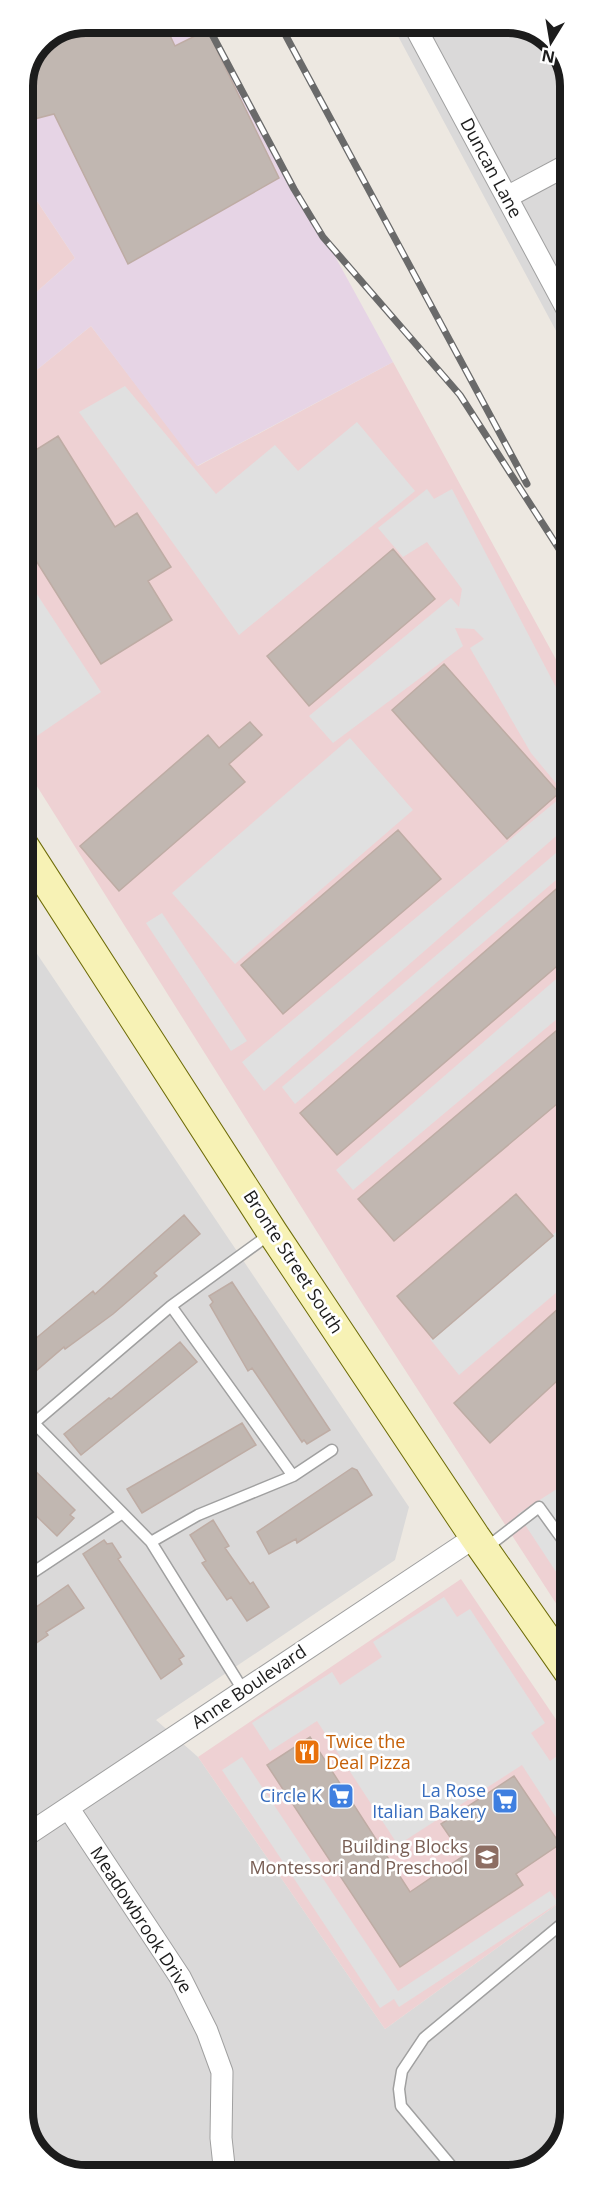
<svg xmlns="http://www.w3.org/2000/svg" width="593" height="2198" viewBox="0 0 593 2198" font-family="'Open Sans',sans-serif">
  <style>
    .residential { fill: #dad9d9 }
    .commercial { fill: #eed1d3 }
    .industrial { fill: #e6d4e5 }
    .parking { fill: #e0e0e0 }
    .building { fill: #c1b7b1; stroke: #beaca4; stroke-width: 1.5 }
    .lines { fill: none; stroke-linecap: round; stroke-linejoin: round }
    .service-casing { stroke: #a0a0a0; stroke-width: 13 }
    .minor-casing { stroke: #a0a0a0; stroke-width: 23 }
    .secondary-casing { stroke: #6e6c08; stroke-width: 32 }
    .service { stroke: #fff; stroke-width: 10 }
    .minor { stroke: #fff; stroke-width: 21 }
    .secondary { stroke: #f7f2b5; stroke-width: 30 }
    .rail-casing { stroke: #6a6a6a; stroke-width: 7 }
    .rail { stroke: #fff; stroke-width: 4.5; stroke-dasharray: 14; stroke-linecap: butt }
    .labels { text-anchor: middle; stroke-width: 5; stroke-linejoin: round; paint-order: stroke }
    .street-label { font-size: 18px; fill: #1c1c1c; stroke: #fff }
    .food-label { font-size: 18px; fill: #c56008; stroke: #fff; text-anchor: start }
    .shop-label { font-size: 18px; fill: #366cbe; stroke: #fff; text-anchor: end }
    .education-label { font-size: 18px; fill: #785e54; stroke: #fff; text-anchor: end }
    .rim { fill: none; stroke: #1c1c1c; stroke-width: 8 }
  </style>
  <rect width="100%" height="100%" fill="#ede8e1"/>
  <path class="residential" d="M391,23h124l34,15 20,35v282z
    M23,933l386,574 -14,53 -239,160 42,37 187,272 185,-134v218l-15,41 -35,20 -442,1 -34,-15 -20,-35z"/>
  <path class="commercial" d="M23,180l52,78 -52,46z
    M91,326l107,140 195,-104 177,323v940l-207,-320 -340,-541v-383z
    M461,1579l109,161v155l-185,134 -187,-272z"/>
  <path class="industrial" d="M86,23h121l186,339 -196,104 -106,-140 -68,55v-77l52,-46 -52,-78v-95l18,-44z"/>
  <path class="parking" d="M125,386l91,108 59,-49 23,26 59,-49 58,69 -176,144 -160,-223z
    M427,489l7,10 18,-10 118,225v110l-306,267 -22,-29 323,-268 -34,-41 -61,-105 14,-9 -10,-10 -19,-1 8,18 -130,97 -24,-27 142,-118 8,9 3,-18 -35,-47 -24,15 -25,-29z
    M23,573l78,119 -70,48 -8,-11z
    M350,738l63,72 -178,154 -63,-71z
    M570,841v27l-275,236 -13,-17z
    M162,913l85,128 -16,10 -85,-128z
    M570,967v41l-217,182 -17,-20z
    M570,1220v61l-111,94 -29,-36z
    M566,1483l4,6v104l-52,-79z
    M444,1597l13,20 13,-8 75,114 -14,10 19,28 13,-9 7,11v76l-48,-74 -124,80 -81,-124 -47,30 -18,-28 80,-51 8,13 42,-28 -9,-15z
    M242,1757l156,234 152,-100 8,12 -159,104 -5,-8 -14,9 -158,-238z"/>
  <path class="building" d="M86,22l78,1 11,23 32,-16 72,148 -151,86 -74,-150 -31,8 -1,-37 19,-44z
    M58,436l57,91 22,-14 34,54 -23,14 24,39 -71,44 -78,-124v-82z
    M393,549l42,50 -126,107 -42,-50z
    M444,664l115,129 -52,46 -115,-129z
    M250,722l12,13 -33,29 16,18 -126,109 -39,-45 128,-111 11,13z
    M398,830l43,49 -158,135 -42,-49z
    M570,877v78l-233,200 -37,-42z
    M570,1019v74l-176,148 -36,-42z
    M516,1194l37,42 -120,103 -36,-43z
    M184,1215l16,19 -46,39 3,3 -44,38 -48,35 -1,-2 -41,35v-33l70,-58 2,3z
    M232,1282l98,148 -23,14 -3,-4 -2,2 -50,-74 -4,3 -38,-66 3,-3 -4,-6z
    M570,1298v71l-80,74 -36,-40z
    M180,1342l17,20 -116,93 -17,-21 45,-36 2,1z
    M242,1423l14,22 -114,68 -15,-24z
    M23,1459l52,51 -5,5 4,3 -17,18 -34,-33z
    M352,1468l5,2 15,25 -75,48 -1,-4 -27,15 -12,-22z
    M213,1520l16,26 -4,2 25,36 3,-2 16,25 -22,14 -16,-24 -4,3 -25,-37 4,-2 -16,-26z
    M104,1540l3,4 5,-1 9,14 -3,2 66,97 -5,3 3,5 -21,15 -78,-125z
    M68,1585l16,23 -38,24 2,3 -25,17v-30l12,-8 -3,-4z
    M310,1737l100,155 53,-36 -22,-32 73,-48 46,68 -44,30 7,11 -123,82 -133,-202z"/>
  <g class="lines">
    <g class="service-casing">
      <path id="service" d="M171,1306l122,170
        M23,1412l128,130 92,148
        M34,1423l137,-117 99,-72
        M151,1542l47,-27 95,-39 39,-26
        M486,1548l53,-41 31,43
        M23,1579l98,-65
        M458,2174l-57,-68 -2,-17 3,-18 22,-33 146,-121"/>
    </g>
    <g class="minor-casing">
      <path id="minor" d="M413,23l156,290
        M507,197l62,-33
        M69,1809l111,168 27,54 15,41 -1,66 4,37
        M24,1837l451,-300"/>
    </g>
    <g class="secondary-casing">
      <path id="secondary" d="M23,845l249,387 203,305 95,136"/>
    </g>
    <use href="#service" class="service"/>
    <use href="#minor" class="minor"/>
    <use href="#secondary" class="secondary"/>
    <g class="rail-casing">
      <path id="rail" d="M206,23l88,166 29,48 137,158 110,171
        M279,23l248,461"/>
    </g>
    <use href="#rail" class="rail"/>
  </g>
  <defs>
    <g id="restaurant-square" transform="scale(1.35)"><rect x="-9" y="-9" width="18" height="18" rx="4" fill="#e8710a" stroke="#fff"/><path d="M-5-6h1v4h1v-4h1v4h1v-4h1v5L-1.5 .5V6h-2V.5L-5-1ZM5-6V6H3V1.5H1.5Q1.5-4 5-6Z" fill="#fff"/></g>
    <g id="supermarket-square" transform="scale(1.35)"><rect x="-9" y="-9" width="18" height="18" rx="4" fill="#3f7fe0" stroke="#fff"/><path d="M-6-5.5h2.5l.6 2H6L4.5 2H-2.5L-4.4-4H-6ZM-1.5 3.2a1.3 1.3 0 1 0 .1 0ZM3 3.2a1.3 1.3 0 1 0 .1 0Z" fill="#fff"/></g>
    <g id="school-square" transform="scale(1.35)"><rect x="-9" y="-9" width="18" height="18" rx="4" fill="#8d6e63" stroke="#fff"/><path d="M0-5L7-2L0 1L-7-2ZM-4 1L0 2.5L4 1V4Q0 6-4 4Z" fill="#fff"/></g>
  </defs>
  <g fill-rule="evenodd">
    <use href="#restaurant-square" x="307" y="1752"/>
    <use href="#supermarket-square" x="341" y="1796"/>
    <use href="#supermarket-square" x="505" y="1801"/>
    <use href="#school-square" x="487" y="1857"/>
  </g>
  <g class="labels">
    <g class="street-label">
      <text transform="translate(491 168) rotate(62)" y="6">Duncan Lane</text>
      <text transform="translate(293 1262) rotate(57)" y="6">Bronte Street South</text>
      <text transform="translate(249 1687) rotate(-34)" y="6">Anne Boulevard</text>
      <text transform="translate(141 1920) rotate(57)" y="6">Meadowbrook Drive</text>
    </g>
    <g class="food-label">
      <text x="326" y="1748">Twice the<tspan x="326" dy="21">Deal Pizza</tspan></text>
    </g>
    <g class="shop-label">
      <text x="486" y="1797">La Rose<tspan x="486" dy="21">Italian Bakery</tspan></text>
      <text x="322" y="1802">Circle K</text>
    </g>
    <g class="education-label">
      <text x="468" y="1853">Building Blocks<tspan x="468" dy="21">Montessori and Preschool</tspan></text>
    </g>
  </g>
  <path d="M0 0H593V2198H0ZM86 33H507A53 53 0 0 1 560 86V2112A53 53 0 0 1 507 2165H86A53 53 0 0 1 33 2112V86A53 53 0 0 1 86 33Z" fill="#fff" fill-rule="evenodd"/>
  <path class="rim" d="M86 33H507A53 53 0 0 1 560 86V2112A53 53 0 0 1 507 2165H86A53 53 0 0 1 33 2112V86A53 53 0 0 1 86 33Z"/>
  <g transform="translate(551 42) rotate(191)" stroke="#ffffff" stroke-width="4.5" paint-order="stroke">
  <path d="M0-4.5L10 22L0 15L-10 22Z" fill="#1c1c1c"/>
  <text y="-9" font-size="16" font-weight="bold" text-anchor="middle" fill="#1c1c1c">N</text>
  </g>
</svg>
